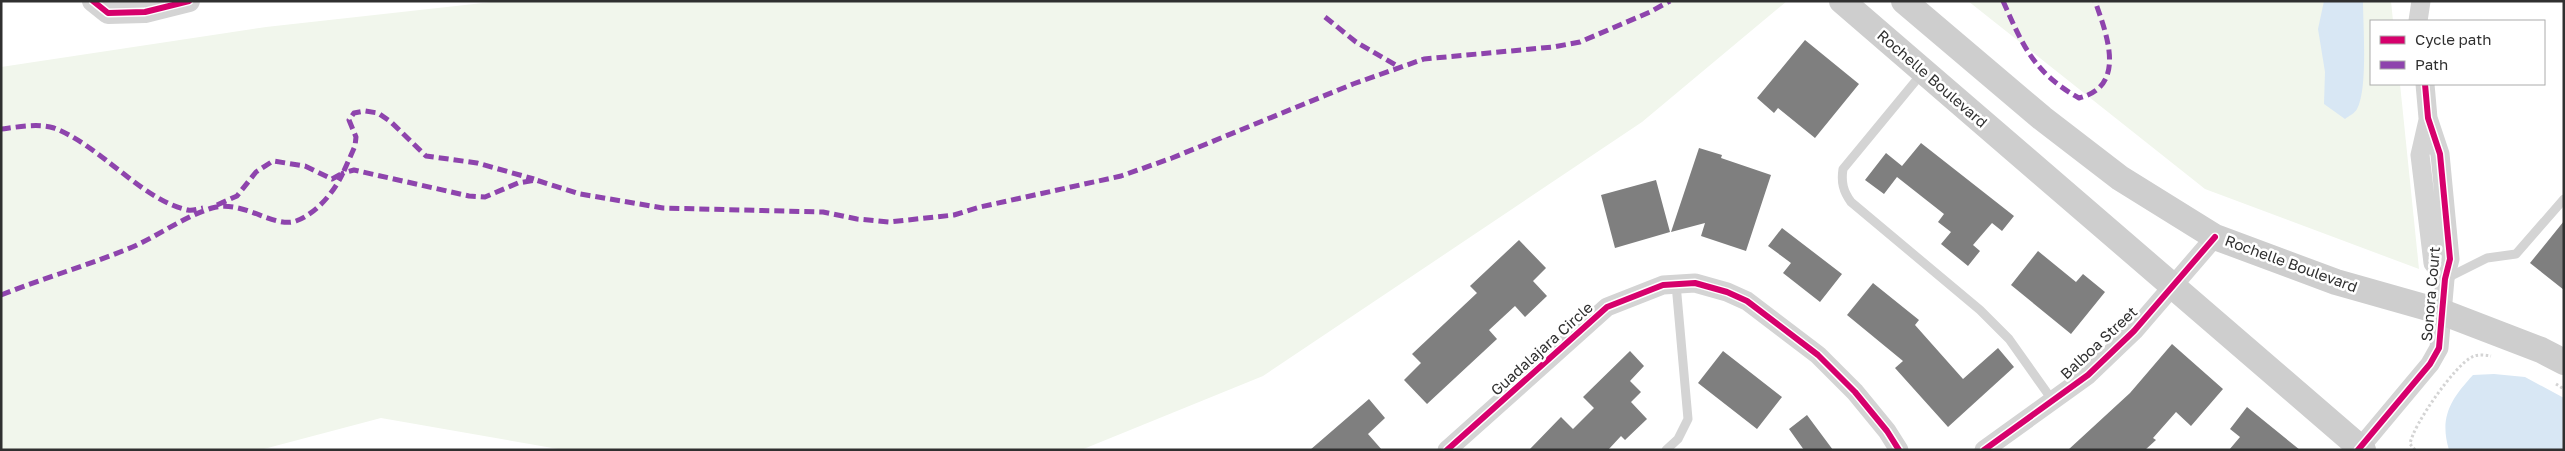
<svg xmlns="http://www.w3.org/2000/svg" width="2565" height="451" viewBox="0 0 2565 451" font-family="'Golos Text',sans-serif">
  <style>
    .green { fill: #f1f6ec }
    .water { fill: #d8e7f4 }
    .building { fill: #7f7f7f }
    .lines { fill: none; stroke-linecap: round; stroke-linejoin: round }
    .path { stroke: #d4d4d4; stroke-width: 3; stroke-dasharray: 2.5 2.5; stroke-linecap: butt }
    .service { stroke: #d4d4d4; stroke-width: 9 }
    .minor { stroke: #d4d4d4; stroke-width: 19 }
    .tertiary { stroke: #d4d4d4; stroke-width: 22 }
    .secondary { stroke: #cecece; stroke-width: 26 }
    .quiet { stroke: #8e44ad; stroke-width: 5; stroke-dasharray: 10 5; stroke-linecap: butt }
    .cycleway-casing { stroke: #fff; stroke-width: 9 }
    .cycleway { stroke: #d6006c; stroke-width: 6 }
    .labels { text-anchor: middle; stroke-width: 5; stroke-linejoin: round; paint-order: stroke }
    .street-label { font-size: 15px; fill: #303030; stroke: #fff }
  </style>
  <rect width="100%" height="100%" fill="#fff"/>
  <path class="green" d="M501,1h1286l-145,121 -379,254 -182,74h-517l-183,-32 -121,32h-259v-383l265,-40z
    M1968,1h423l2,20h-22v63h29l19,185 -214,-80z"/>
  <path class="water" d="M2324,1h39c0,24 5,89 -6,108 -2,4 -8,7 -12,10l-21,-15 1,-32 -7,-43z
    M2494,374l31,3 39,21v52h-115c-10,-33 2,-51 24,-75z"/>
  <path class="building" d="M1805,40l54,44 -44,54 -37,-30 -4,5 -17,-15z
    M1921,143l93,73 -12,15 -10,-8 -19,22 7,6 -12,15 -27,-22 10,-12 -13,-10 6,-8 -47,-37 -13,17 -19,-14 21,-27 16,13z
    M1699,148l23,7 -1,3 50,17 -25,76 -45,-15 4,-13 -34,9z
    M1656,180l14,52 -55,16 -14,-53z
    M2564,221v69l-34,-27z
    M1782,228l60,46 -22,28 -37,-29 8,-10 -23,-17z
    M1519,240l27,28 -13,13 14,15 -22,21 -10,-11 -26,24 8,9 -70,65 -23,-24 17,-17 -9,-9 65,-61 -7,-7z
    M2038,251l38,31 7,-8 22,18 -34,42 -60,-49z
    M1873,283l46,37 -4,5 48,54 35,-31 16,19 -66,60 -53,-59 8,-7 -56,-46z
    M2172,344l51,45 -32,37 -15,-14 -23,26 3,2 -11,10h-77l62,-57z
    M1630,351l14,15 -14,15 11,11 -10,10 16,17 -22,21 -4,-4 -13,14h-79l32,-33 12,12 21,-21 -11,-11z
    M1723,351l59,46 -25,32 -59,-46z
    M1369,399l16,19 -17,16 14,16h-72z
    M2247,407l53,43h-71l11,-13 -10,-8z
    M1807,415l26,35h-29l-15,-21z"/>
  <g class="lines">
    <path class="path" d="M2556,384l8,5
      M2415,450l-5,-6c3,-19 45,-79 62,-87 5,-3 13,-2 19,-1"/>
    <path class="service" d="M1923,72l-80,97c-2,13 0,22 8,33l129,108 29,29 44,62
      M2447,278l40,-20 29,-4 48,-55
      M1666,450l12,-11 10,-20 -12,-135"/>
    <path class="minor" d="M2418,21l3,-20
      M2428,120l-8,35 13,108 12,16
      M1447,450l160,-143 56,-22 32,-2 32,9 20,9 71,54 37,37 32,39 12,19
      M1984,450l104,-75 46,-44 81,-94
      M2358,450l72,-86 9,-16 6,-69 5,-20 -10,-105 -12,-36 -3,-34"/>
    <path class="tertiary" d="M93,1l15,12 37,-1 44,-11"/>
    <path class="secondary" d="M1842,1l521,449
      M1904,1l138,117 78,60 95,59 121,45 106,30 99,38 23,12"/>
    <path class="quiet" d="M2003,1c20,45 31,72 76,97 48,-12 28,-63 16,-97
      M1325,17l31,25 43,25
      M1,129c17,-2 37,-6 53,-1 47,18 89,73 134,82 4,1 10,-1 15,-2
      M217,205l20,-9 19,-24 17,-11 32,5 27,13 11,-6 12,-27 1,-9 -7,-17 5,-7 11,-2 13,2 13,9 35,34 51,7 57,16
      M1,295c45,-18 92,-31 136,-50 25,-12 49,-29 75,-37 31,-9 62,21 84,13 21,-8 38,-29 47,-48l11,-3 115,26 16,1 33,-14 18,-3 44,14 83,14 160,4 34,7 32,3 65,-7 26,-8 141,-31 51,-18 181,-74 71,-25 129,-12 27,-5 70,-30 20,-11"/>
    <g class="cycleway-casing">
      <path id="cycleway" d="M93,1l15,12 37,-1 44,-11
        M1447,450l160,-143 56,-22 32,-2 32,9 20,9 71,54 37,37 32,39 12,19
        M1984,450l104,-75 46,-44 81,-94
        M2358,450l72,-86 9,-16 6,-69 5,-20 -10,-105 -12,-36 -3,-34"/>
    </g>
    <use href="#cycleway" class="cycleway"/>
  </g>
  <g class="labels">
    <g class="street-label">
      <text transform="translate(1932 79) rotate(41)" y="5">Rochelle Boulevard</text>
      <text transform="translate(2291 264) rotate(20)" y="5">Rochelle Boulevard</text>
      <text transform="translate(2431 294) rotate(-85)" y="5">Sonora Court</text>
      <text transform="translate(2099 343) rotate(-43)" y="5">Balboa Street</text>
      <text transform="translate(1542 349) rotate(-42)" y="5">Guadalajara Circle</text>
    </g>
  </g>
  <rect width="2565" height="451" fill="none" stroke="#303030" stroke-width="5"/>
  <rect x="2370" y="20" width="175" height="65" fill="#ffffff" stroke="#acacac"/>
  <rect x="2380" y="36" width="25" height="8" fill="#d6006c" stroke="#acacac"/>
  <text x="2415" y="45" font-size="15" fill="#303030">Cycle path</text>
  <rect x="2380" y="61" width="25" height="8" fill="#8e44ad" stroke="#acacac"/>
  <text x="2415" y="70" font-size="15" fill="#303030">Path</text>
</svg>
